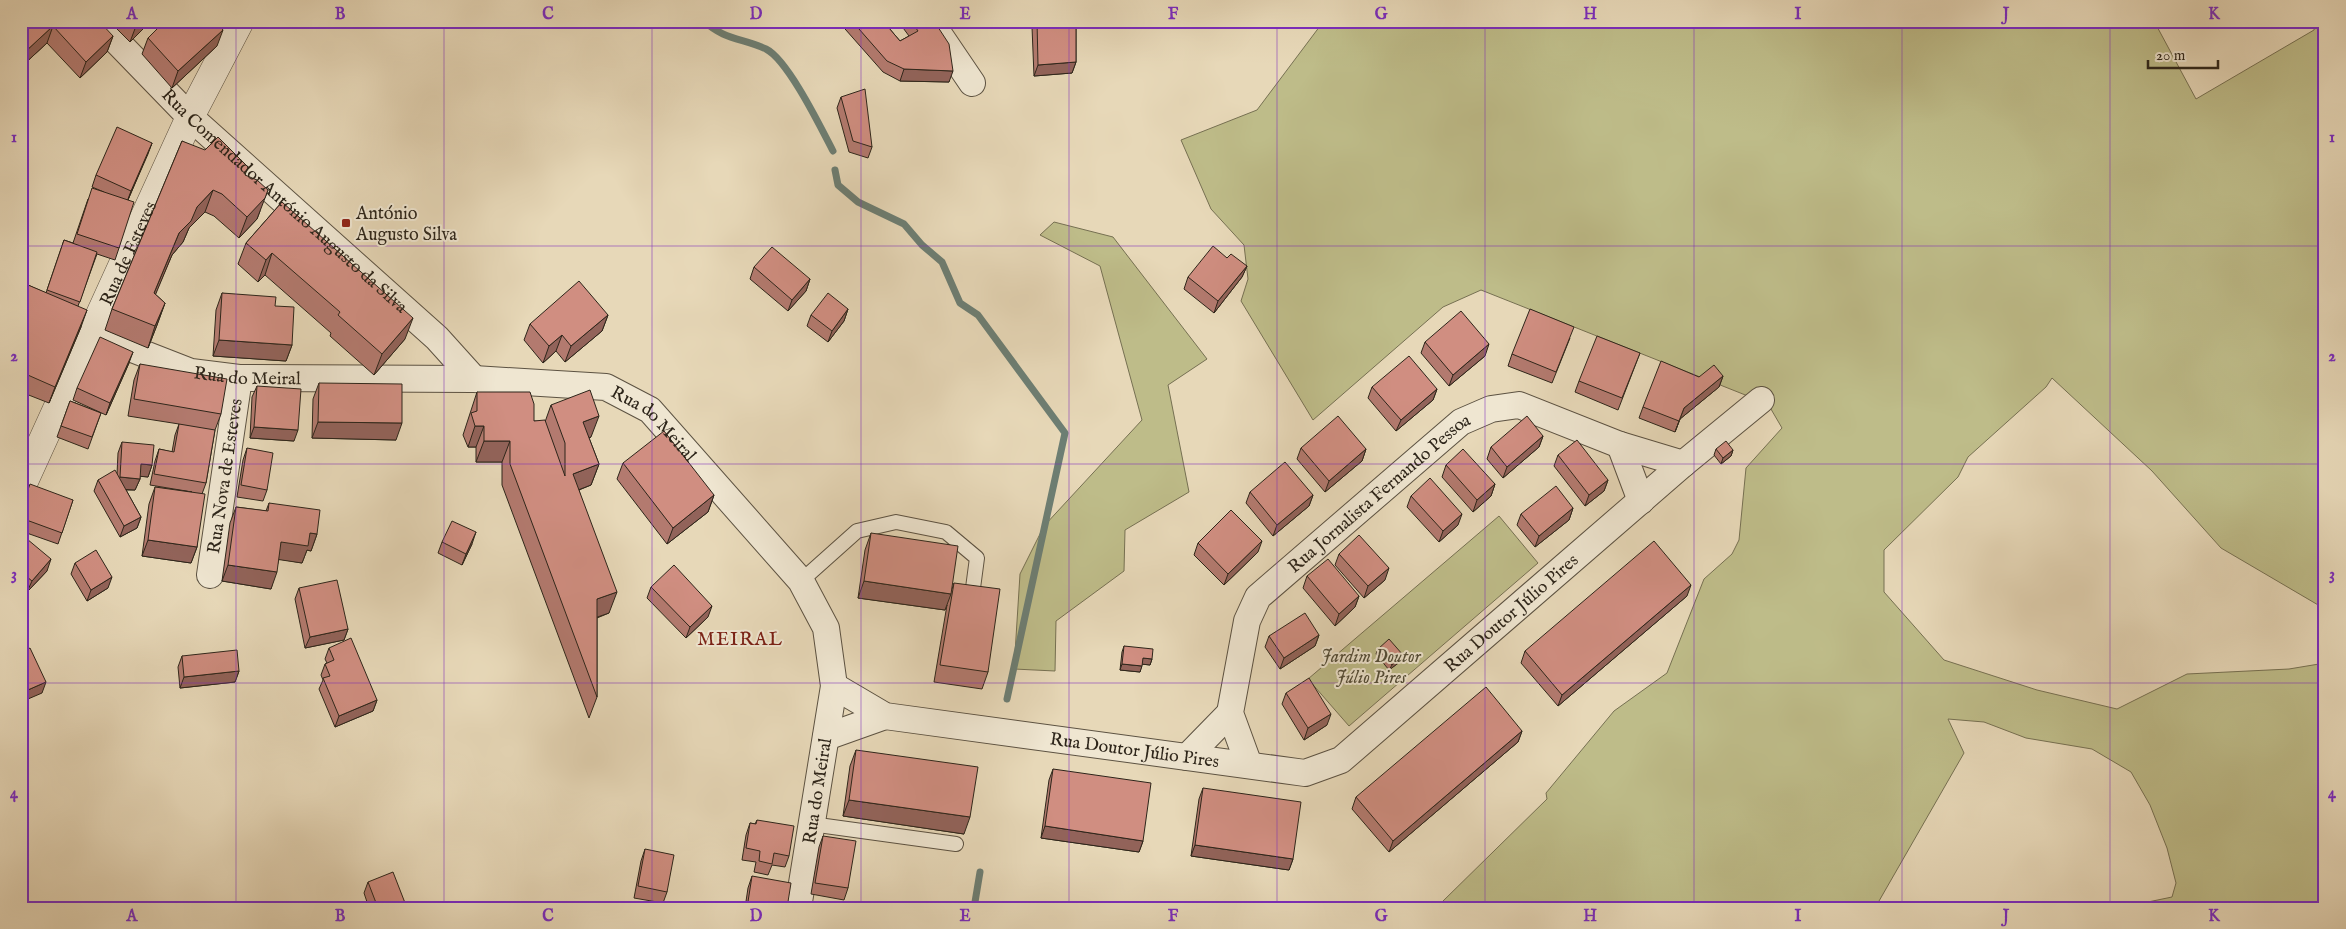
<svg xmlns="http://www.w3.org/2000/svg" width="2346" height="929" viewBox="0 0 2346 929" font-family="'IM FELL English',serif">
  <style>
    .green { fill: #bebc89; stroke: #767052 }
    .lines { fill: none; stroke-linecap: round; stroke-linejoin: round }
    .stream { stroke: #6d7e73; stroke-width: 7 }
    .service-casing { stroke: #5c5242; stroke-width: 16 }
    .minor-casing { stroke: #5c5242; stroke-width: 28 }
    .tertiary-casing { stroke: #5c5242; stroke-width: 29 }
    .service { stroke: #efe6d1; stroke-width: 14 }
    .minor { stroke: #efe6d1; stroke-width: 26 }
    .tertiary { stroke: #efe6d1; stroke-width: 28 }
    .wall { fill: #b37a6f; stroke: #2d251a }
    .shaded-wall { fill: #92635a; stroke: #2d251a }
    .building { fill: #d08e81; stroke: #2d251a }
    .grid { fill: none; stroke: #7b2cbf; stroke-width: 1; stroke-opacity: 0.55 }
    .poi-dot { fill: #8f2418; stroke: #efe6d1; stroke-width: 2 }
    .labels { text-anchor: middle; stroke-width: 4; stroke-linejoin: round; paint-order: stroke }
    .street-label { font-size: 18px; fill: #2d251a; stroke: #efe6d1 }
    .poi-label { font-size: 18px; fill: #2d251a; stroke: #efe6d1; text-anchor: start }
    .park-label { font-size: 18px; font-style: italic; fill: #514b36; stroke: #efe6d1 }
    .neighbourhood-label { font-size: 19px; letter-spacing: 1px; fill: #7a1f14; stroke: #efe6d1 }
    .neatline { fill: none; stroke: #7b2cbf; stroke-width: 2 }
    .grid-label { font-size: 16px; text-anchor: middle; font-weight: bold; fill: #7b2cbf }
  </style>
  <rect width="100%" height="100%" fill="#e7d8b8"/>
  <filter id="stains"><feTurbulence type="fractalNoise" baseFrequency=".004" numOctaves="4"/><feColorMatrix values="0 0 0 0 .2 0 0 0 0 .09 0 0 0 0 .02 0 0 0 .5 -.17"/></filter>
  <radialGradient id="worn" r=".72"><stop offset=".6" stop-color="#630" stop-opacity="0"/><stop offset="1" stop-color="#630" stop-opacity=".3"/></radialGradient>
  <path class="green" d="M1319,21h835l42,78 118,-69 2,-9h9v588l-104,-61 -69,-77 -100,-93 -6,9 -78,70 -10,20 -74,73v42l60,68 93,30 80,19 70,-35 102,-5 36,-6v245h-206l53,-11 4,-14 -9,-35 -17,-43 -19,-33 -39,-23 -66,-11 -42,-16 -36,-3 16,34 -89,155h-448l15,-6 105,-103 -1,-6 68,-82 53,-38 37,-94 28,-25 7,-14 7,-72 36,-40 -14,-24 -287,-114 -38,17 -130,113 -72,-119 7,-22 -4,-34 -33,-36 -30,-69 76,-30 63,-84z
    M1054,222l59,15 94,122 -39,26 21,107 -64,38 -1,41 -68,50 -1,50 -41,-2 6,-95 24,-48 98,-106 -42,-154 -60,-31z
    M1499,516l39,47 -189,163 -41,-47z"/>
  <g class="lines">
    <path class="stream" d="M704,21c20,19 38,17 62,28 22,11 55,79 67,102
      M835,170l3,15 20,17 46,22 18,21 20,17 18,41 18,12 87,118 -58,266
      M974,908l6,-36"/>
    <g class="service-casing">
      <path id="service" d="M801,581l56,-50 39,-9 50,10 31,26 -4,30
        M811,824l145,20"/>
    </g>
    <g class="minor-casing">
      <g id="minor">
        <path id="s1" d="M97,21l93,96 247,221 37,41"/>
        <path d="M930,21l42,62"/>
        <path id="s2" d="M91,333l100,39 48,6 235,1 132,8 44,23 151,171 25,47 8,58 -36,222"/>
        <path d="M1620,445l21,56"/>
        <path id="s3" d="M210,575l29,-197"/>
        <path id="s4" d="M834,686l51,30 420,57 36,-13 342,-296 78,-64"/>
        <path d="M826,737l59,-21"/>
        <path d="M1187,757l43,-44"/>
        <path id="s5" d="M1249,765l-19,-52 17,-92 11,-24 203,-175 30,-13 28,-4 101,40 63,19"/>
      </g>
    </g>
    <g class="tertiary-casing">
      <g id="tertiary">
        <path id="s6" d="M21,488l169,-371 50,-96"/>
      </g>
    </g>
    <use href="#service" class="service"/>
    <use href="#minor" class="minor"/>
    <use href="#tertiary" class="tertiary"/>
  </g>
  <path class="wall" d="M21,21l92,15 -6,16 -27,26 -33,-35 -26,24z
    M109,21h42l-21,21z
    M838,21h45l17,20 9,-5 -11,-15h36l15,61 -49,-1 -17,-9z
    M1035,21h41v41l-4,11 -38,3 -2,-49z
    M148,38l69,8 -45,42 -30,-34z
    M841,97l31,50 -4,11 -19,-6 -12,-44z
    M182,141l63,34 15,36 -3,8 -18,19 -25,-22 -9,-4 -16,16 -6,14 -11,13 -17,39 10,9 -8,22 -9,23 -43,-18 7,-21z
    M152,143l-24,57 -9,48 -4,12 -18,-6 -19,52 3,21 -32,76 -28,-11v-110l25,11 18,-53 9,3 15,-44 16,-7 -12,-5 4,-12z
    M282,202l123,137 -31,36 -44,-39 1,-3 -66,-58 -7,7 -20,-18 8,-21z
    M1227,258l20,8 -5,11 -28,36 -30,-24 4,-12z
    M754,267l56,12 -4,12 -18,20 -38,-32z
    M222,293l53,13 17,39 -6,16 -73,-5 3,-46z
    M848,309l-4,12 -16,21 -21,-16 4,-11z
    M608,315l-6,16 -37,31 -9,-11 -13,12 -19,-23 6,-16z
    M1570,338l-18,45 -44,-17 4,-12z
    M1425,342l60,14 -36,30 -28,-33z
    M1640,353l-22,57 -43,-18 4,-11z
    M129,363l-23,52 -33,-15 4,-12z
    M140,364l81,50 -6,16 -9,53 -4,11 -5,53 -6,16 -49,-7 7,-52 6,-17 37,5 -42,-7 5,-24 4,-12 13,3 3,-17 4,-11 -51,-8 6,-36z
    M1723,376l-4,11 -39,32 -5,13 -36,-14 4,-11 56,-30z
    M319,383l77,57 -84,-2 1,-39z
    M257,386l37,55 -44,-3 2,-41z
    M1372,387l65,2 -4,11 -37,31 -28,-33z
    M477,392l57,29 11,1 6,-17 40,32 -2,1 10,26 -8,21 -12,5 30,123 -12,5v79l-8,21 -87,-233v-23h-26v-15h-8l-5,-12z
    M70,401l31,12 -13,36 -31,-12z
    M1543,436l-4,11 -36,31 -16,-19 4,-12z
    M122,442l30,23 -4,12 -8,-1v3l-5,11h-9l15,27 -4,11 -17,9 -26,-46 4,-11 19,-6 1,-21z
    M247,448l20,42 -4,11 -26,-4 6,-37z
    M1301,448l65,1 -4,12 -37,31 -28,-33z
    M1716,449l17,1 -2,6 -10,8 -7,-9z
    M1558,455l50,25 -4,11 -19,15 -31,-40z
    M623,463l91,32 -6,17 -41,32 -50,-65z
    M1446,465l49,19 -4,12 -18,16 -31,-35z
    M1250,492l63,3 -4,11 -36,30 -27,-33z
    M1411,496l47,29 -19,17 -32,-35z
    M73,500l-15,44 -37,-13v-21z
    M269,503l48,31 -6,17 -4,-1 -5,13 -23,-4 -8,30 -49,-8 8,-58 6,-16 30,4z
    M1573,508l-4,12 -34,27 -18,-22 4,-11z
    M871,533l81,56 2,-6 34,89 -6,17 -48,-7 13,-77 -2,5 -87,-12 7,-48z
    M21,534l26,37 -20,21 -6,-5z
    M442,542l30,2 -10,21 -24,-12z
    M1198,543l60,9 -34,33 -30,-30z
    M1339,554l46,26 -21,18 -29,-33z
    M75,563l33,25 -21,13 -16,-27z
    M1307,576l52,20 -4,11 -20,19 -32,-38z
    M651,587l57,30 -22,21 -39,-40z
    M299,588l49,41 -4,11 -39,8 -10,-49z
    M1687,596l-129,110 -37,-43 4,-12z
    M1319,635l-4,11 -35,23 -15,-22 4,-11z
    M1124,646l28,13 -2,6 -8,-1 -2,8 -20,-2 2,-18z
    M329,648l48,52 -4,11 -38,16 -16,-38 4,-9 -2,-5 4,-11 2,-1 -2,-4z
    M1378,649l25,6 -2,6 -12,9 -13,-16z
    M182,656l57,15 -4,11 -55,6 -2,-21z
    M1286,693l41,32 -23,15 -22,-36z
    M1522,731l-4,11 -129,110 -37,-43 4,-12z
    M856,750l108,84 -121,-18 7,-50z
    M1053,769l90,72 -4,11 -98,-14 8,-58z
    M1203,788l90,71 -4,11 -98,-14 8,-57z
    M757,820l32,36 -4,11 -13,-2 -4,10 -14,-3 2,-10 -14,-2 4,-25 4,-12 5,1z
    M823,836l25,52 -4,12 -33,-6 8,-47z
    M645,849l22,43 -4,11 -29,-5 7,-37z
    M752,876l35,32h-42l3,-20z
    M368,882l39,26h-38l-5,-15z"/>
  <path class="shaded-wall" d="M140,21h11l-21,21 6,-16z
    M53,26l-6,17 -26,24 5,-16z
    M223,30l-6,16 -45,42 6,-17z
    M113,36l-6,16 -27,26 6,-16z
    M1076,62l-4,11 -38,3 4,-11z
    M904,69l49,2 -4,11 -49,-1z
    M152,143l-4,11 -21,48 4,-11z
    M213,190l-8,22 -16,16 -6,14 -11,13 -25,60 7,-22 25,-60 18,-26z
    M268,190l-11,29 -18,19 8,-21z
    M272,253l-7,22 -7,7 8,-22z
    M1247,266l-5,11 -28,36 4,-12z
    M810,279l-4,12 -18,20 4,-11z
    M165,303l-8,22 -9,23 7,-22z
    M848,309l-4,12 -16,21 4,-11z
    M87,310l-6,17 -32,76 6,-16z
    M608,315l-6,16 -37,31 6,-16z
    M413,318l-8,21 -31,36 8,-21z
    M562,335l-6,16 -13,12 6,-17z
    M219,340l73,5 -6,16 -73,-5z
    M1489,344l-4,12 -36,30 4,-11z
    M133,352l-4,11 -23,52 4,-12z
    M1723,376l-4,11 -39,32 -5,13 9,-24z
    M1437,389l-4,11 -37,31 5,-11z
    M599,416l-8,21 -16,6 8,-21z
    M318,422l84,1 -6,17 -84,-2z
    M475,426h9l-8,21h-8z
    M254,427l44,3 -4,11 -44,-3z
    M1543,436l-4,11 -36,31 4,-11z
    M484,441h26l-8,21h-26z
    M1366,449l-4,12 -37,31 4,-11z
    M1733,450l-2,6 -10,8 2,-6z
    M141,464l11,1 -4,12 -11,-1z
    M599,464l-8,21 -26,10 8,-21z
    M120,477l20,2 -5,11 -19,-1z
    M1608,480l-4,11 -19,15 4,-11z
    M1495,484l-4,12 -18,16 4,-12z
    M714,495l-6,17 -41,32 6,-16z
    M1313,495l-4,11 -36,30 4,-11z
    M1573,508l-4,12 -34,27 4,-11z
    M1462,514l-4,11 -19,17 4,-11z
    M141,517l-4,11 -17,9 4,-11z
    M476,532l-4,12 -10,21 4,-11z
    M310,533l7,1 -6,17 -4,-1 -5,13 -27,-4 6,-17z
    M148,540l49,7 -6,16 -49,-7z
    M1262,541l-4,11 -34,33 4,-11z
    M51,559l-4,12 -20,21 5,-11z
    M228,565l49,7 -6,17 -49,-8z
    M1389,568l-4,12 -21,18 4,-12z
    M112,577l-4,11 -21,13 4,-11z
    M864,581l87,13 -6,16 -87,-12z
    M1691,585l-4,11 -129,110 4,-11z
    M617,592l-8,21 -20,7 8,-21z
    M1359,596l-4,11 -20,19 4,-12z
    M712,606l-4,11 -22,21 4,-11z
    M348,629l-4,11 -39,8 5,-11z
    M1319,635l-4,11 -35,23 4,-11z
    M1403,655l-2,6 -12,9 3,-5z
    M1143,658l9,1 -2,6 -9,-1z
    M1122,664l20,2 -2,6 -20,-2z
    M239,671l-4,11 -55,6 4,-11z
    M46,682l-4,11 -21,9v-9z
    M377,700l-4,11 -38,16 4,-11z
    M1331,714l-4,11 -23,15 4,-12z
    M1522,731l-4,11 -129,110 4,-11z
    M849,800l121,17 -6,17 -121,-18z
    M1045,826l98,15 -4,11 -98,-14z
    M1195,845l98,14 -4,11 -98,-14z"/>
  <path class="building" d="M21,21h78l14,15 -27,26 -33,-36 -27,25 -5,-5z
    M132,21h8l-4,5z
    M165,21h51l7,9 -45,41 -30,-33z
    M852,21h31l17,20 18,-10 -7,-10h23l15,23 4,27 -49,-2 -17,-8z
    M1037,21h39v41l-38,3z
    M865,89l7,58 -19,-6 -12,-44z
    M117,127l35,16 -21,48 -35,-16z
    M218,137l30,30 -3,8 12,5 11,10 -3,8 -18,19 -25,-23 -9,-4 -16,17 -6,14 -12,12 -25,60 11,10 -10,23 -43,-17 70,-168 23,9z
    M92,188l42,14 -15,46 -42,-14z
    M282,202l131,116 -31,36 -44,-39 2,-3 -68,-59 -6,7 -20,-17z
    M64,240l33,12 -17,50 -33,-12z
    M1213,246l14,12 4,-4 16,12 -29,35 -30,-24z
    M772,247l38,32 -18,21 -38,-33z
    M579,281l29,34 -37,31 -9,-11 -13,11 -19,-22z
    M21,282l66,28 -32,77 -34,-15z
    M222,293l54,4 -1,9 19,1 -2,38 -73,-5z
    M828,293l20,16 -16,22 -21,-16z
    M1530,309l44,18 -18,45 -44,-18z
    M1461,311l28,33 -36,31 -28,-33z
    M1597,336l43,17 -18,45 -43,-17z
    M100,337l33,15 -23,51 -33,-15z
    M1409,356l28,33 -36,31 -29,-33z
    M1661,361l38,16 15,-12 9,11 -39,32 -5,13 -36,-14z
    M140,364l87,15 -6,35 -87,-15z
    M319,383l83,1v39l-84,-1z
    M257,386l44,3 -3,41 -44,-3z
    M590,390l9,26 -16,6 16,42 -26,10 44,118 -20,7v98l-87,-233v-23h-26v-15h-9l-4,-13 6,-2v-19h53l4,12v17l11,-1 20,56v-33l-14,-38z
    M70,401l31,12 -9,24 -31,-11z
    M1338,416l28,33 -37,32 -28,-33z
    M1527,416l16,20 -36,31 -16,-20z
    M179,424l36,6 -9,53 -52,-9 5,-25 15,3z
    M664,431l50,64 -41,33 -50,-65z
    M1577,440l31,40 -19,15 -31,-40z
    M1726,441l7,9 -10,8 -7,-9z
    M122,442l32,3 -2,20 -11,-1 -1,15 -20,-2z
    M247,448l26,5 -6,37 -26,-5z
    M1463,449l32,35 -18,16 -31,-35z
    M1285,462l28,33 -36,30 -27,-33z
    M115,470l26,47 -17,9 -26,-46z
    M1430,478l32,36 -19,17 -32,-35z
    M30,484l43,16 -11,33 -41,-15v-8z
    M1556,486l17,22 -34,28 -18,-22z
    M155,487l50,7 -8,53 -49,-7z
    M269,503l51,7 -3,24 -7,-1 -2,13 -27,-4 -4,30 -49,-7 8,-58 32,4z
    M1231,510l31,31 -34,33 -30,-31z
    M452,521l24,11 -10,22 -24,-12z
    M871,533l87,13 -7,48 -87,-13z
    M21,534l30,25 -19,22 -11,-9z
    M1359,535l30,33 -21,18 -29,-32z
    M1654,541l37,44 -129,110 -37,-44z
    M96,550l16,27 -21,13 -16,-27z
    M1328,559l31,37 -20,18 -32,-38z
    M674,565l38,41 -22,21 -39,-40z
    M337,580l11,49 -38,8 -11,-49z
    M954,583l46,6 -12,83 -48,-7z
    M1305,613l14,22 -35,23 -15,-22z
    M351,638l26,62 -38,16 -16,-38 7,-2 -5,-12 9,-4 -5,-12z
    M1389,639l14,16 -11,10 -14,-16z
    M1124,646l29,3 -1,10 -9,-1 -1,8 -20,-2z
    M30,648l16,34 -25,11v-40z
    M237,650l2,21 -55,6 -2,-21z
    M1309,678l22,36 -23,14 -22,-35z
    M1486,687l36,44 -129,110 -37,-44z
    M856,750l122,17 -8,50 -121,-17z
    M1053,769l98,14 -8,58 -98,-15z
    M1203,788l98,14 -8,57 -98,-14z
    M757,820l37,6 -5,30 -15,-3 -2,11 -13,-3 1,-10 -14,-3 4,-25 6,1z
    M823,836l33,5 -8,47 -33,-5z
    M645,849l29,6 -7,37 -29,-6z
    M393,872l14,36h-29l-10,-26z
    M752,876l39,7 -4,25h-40z
    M863,902l24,6h-25z"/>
  <path class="grid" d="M236,21v887M444,21v887M652,21v887M861,21v887M1069,21v887M1277,21v887M1485,21v887M1694,21v887M1902,21v887M2110,21v887M21,246h2304M21,464h2304M21,683h2304"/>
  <rect class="poi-dot" x="341" y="218" width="10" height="10" rx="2.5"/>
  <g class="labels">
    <g class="street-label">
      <text dy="6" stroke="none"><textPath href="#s1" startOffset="260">Rua Comendador António Augusto da Silva</textPath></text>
      <text dy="6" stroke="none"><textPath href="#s6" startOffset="258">Rua de Esteves</textPath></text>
      <text dy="6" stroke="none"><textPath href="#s2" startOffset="164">Rua do Meiral</textPath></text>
      <text dy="6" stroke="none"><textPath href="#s2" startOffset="584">Rua do Meiral</textPath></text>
      <text dy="6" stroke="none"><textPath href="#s3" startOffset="100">Rua Nova de Esteves</textPath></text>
      <text dy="6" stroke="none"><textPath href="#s5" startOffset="335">Rua Jornalista Fernando Pessoa</textPath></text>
      <text dy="6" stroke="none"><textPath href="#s4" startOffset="746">Rua Doutor Júlio Pires</textPath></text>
      <text dy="6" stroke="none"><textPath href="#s4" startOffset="311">Rua Doutor Júlio Pires</textPath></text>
      <text transform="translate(817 791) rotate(-81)" y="6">Rua do Meiral</text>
    </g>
    <g class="poi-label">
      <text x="356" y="219">António<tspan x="356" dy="21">Augusto Silva</tspan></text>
    </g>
    <g class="park-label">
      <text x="1371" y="662">Jardim Doutor<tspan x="1371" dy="21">Júlio Pires</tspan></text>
    </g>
    <g class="neighbourhood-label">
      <text x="740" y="645">MEIRAL</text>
    </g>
  </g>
  <rect width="2346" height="929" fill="none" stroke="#e7d8b8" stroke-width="55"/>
  <path d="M2148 60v8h70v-8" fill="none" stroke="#2d251a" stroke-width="2.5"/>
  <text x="2156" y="60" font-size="15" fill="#2d251a" stroke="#efe6d1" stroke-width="4" paint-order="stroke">20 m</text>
  <rect x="28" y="28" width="2290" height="874" class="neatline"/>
  <g class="grid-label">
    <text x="132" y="19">A</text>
    <text x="340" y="19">B</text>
    <text x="548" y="19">C</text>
    <text x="756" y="19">D</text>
    <text x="965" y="19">E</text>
    <text x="1173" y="19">F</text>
    <text x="1381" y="19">G</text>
    <text x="1590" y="19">H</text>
    <text x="1798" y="19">I</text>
    <text x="2006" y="19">J</text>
    <text x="2214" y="19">K</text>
    <text x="14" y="142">1</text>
    <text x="2332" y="142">1</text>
    <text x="14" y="361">2</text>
    <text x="2332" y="361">2</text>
    <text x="14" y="579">3</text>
    <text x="2332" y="579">3</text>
    <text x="14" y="798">4</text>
    <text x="2332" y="798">4</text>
    <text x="132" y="921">A</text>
    <text x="340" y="921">B</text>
    <text x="548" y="921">C</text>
    <text x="756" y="921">D</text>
    <text x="965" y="921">E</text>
    <text x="1173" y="921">F</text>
    <text x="1381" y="921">G</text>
    <text x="1590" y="921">H</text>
    <text x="1798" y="921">I</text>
    <text x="2006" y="921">J</text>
    <text x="2214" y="921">K</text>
  </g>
  <rect width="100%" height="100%" filter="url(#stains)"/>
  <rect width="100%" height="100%" fill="url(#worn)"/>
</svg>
